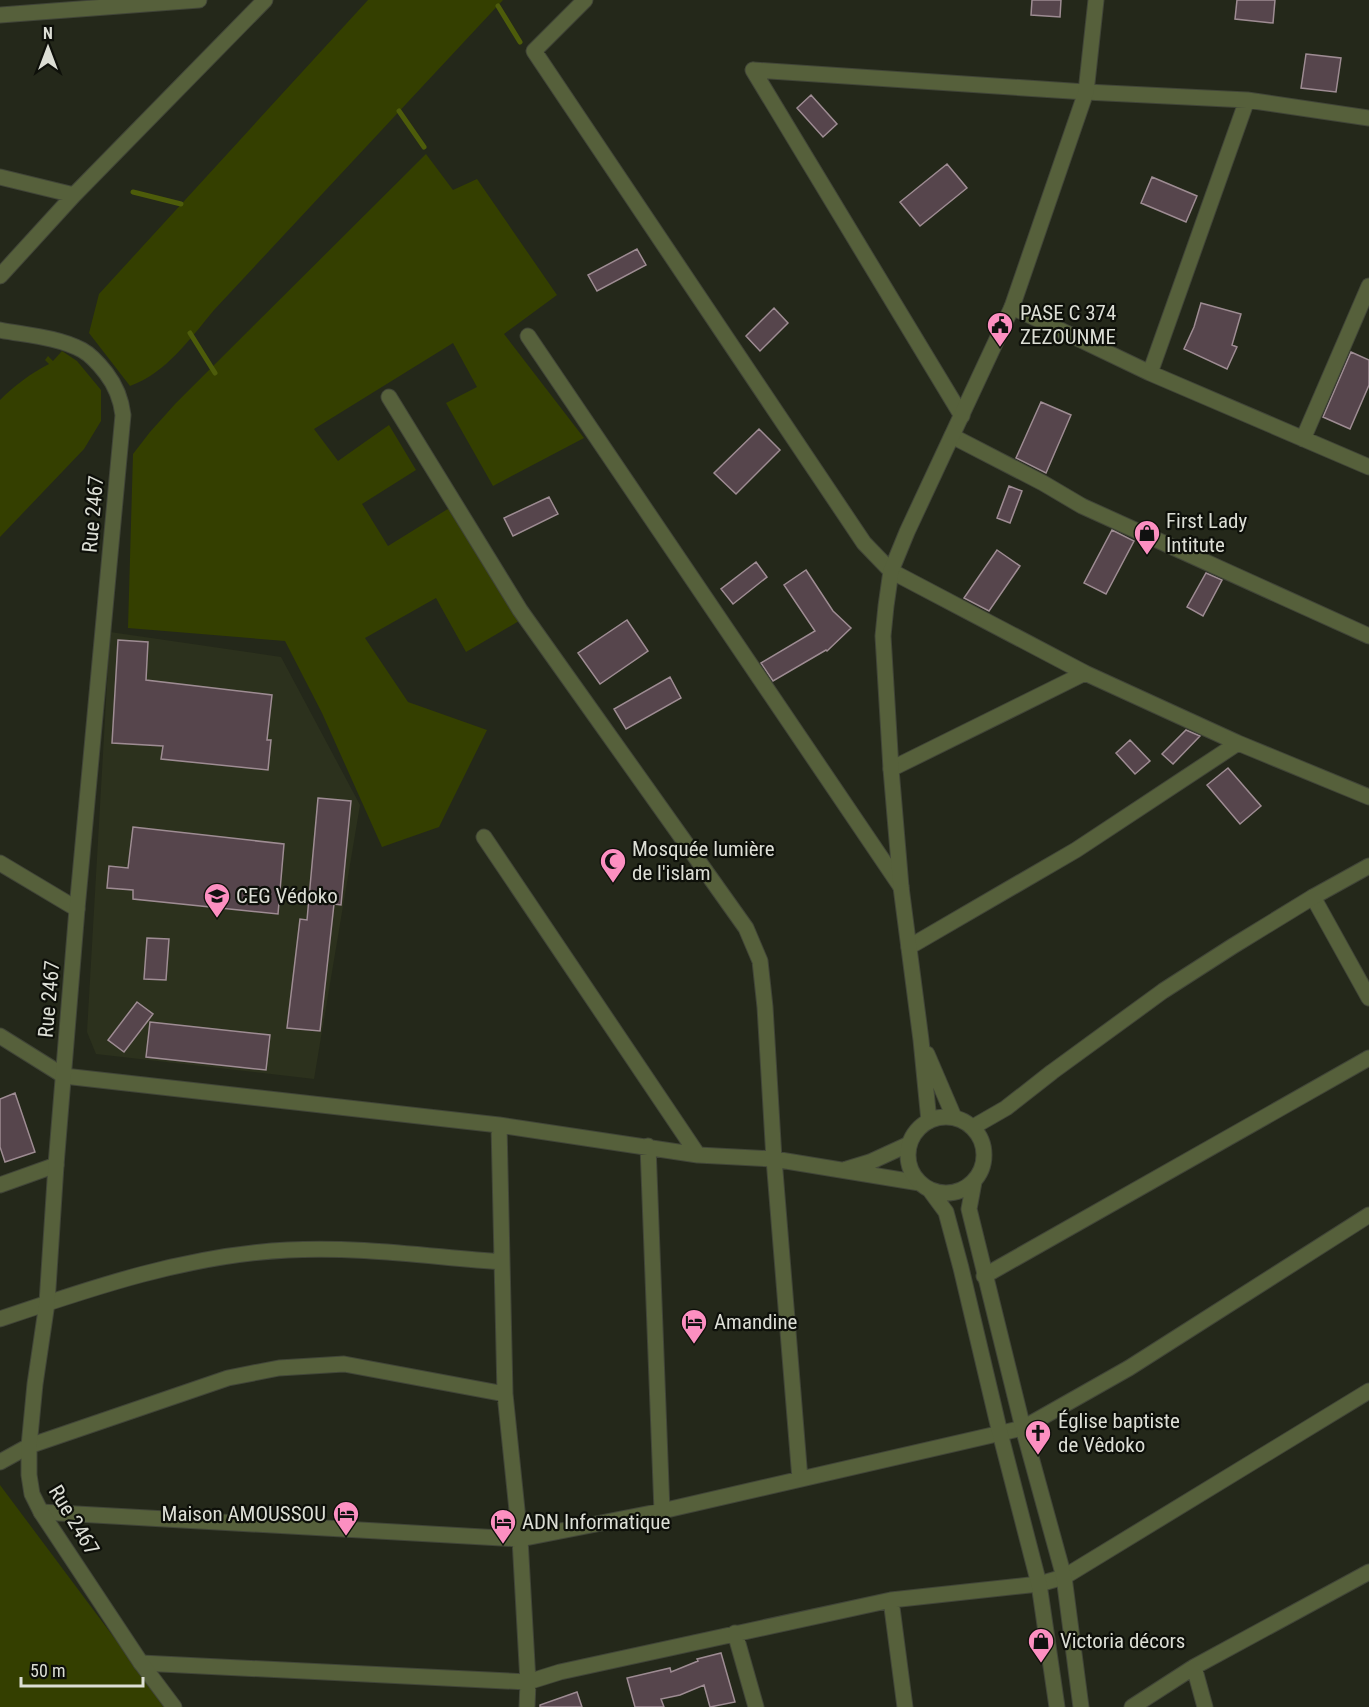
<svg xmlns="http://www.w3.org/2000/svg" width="1369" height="1707" viewBox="0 0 1369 1707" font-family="'Roboto Condensed',sans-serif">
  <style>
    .built { fill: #2c311d }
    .green { fill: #343f00 }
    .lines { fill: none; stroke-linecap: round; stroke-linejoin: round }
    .stream { stroke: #4d5c0a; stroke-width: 5 }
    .building { fill: #56454c; stroke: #9e8c93; stroke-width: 1.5 }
    .minor-casing { stroke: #414538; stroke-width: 17 }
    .tertiary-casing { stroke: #414538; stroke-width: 17 }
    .minor { stroke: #56603b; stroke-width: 15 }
    .tertiary { stroke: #56603b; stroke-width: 15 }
    .labels { text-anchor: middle; stroke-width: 4.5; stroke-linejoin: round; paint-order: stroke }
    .poi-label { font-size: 21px; fill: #dcded5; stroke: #0e100a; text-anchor: start }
    .street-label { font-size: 21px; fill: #dcded5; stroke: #0e100a }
  </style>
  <rect width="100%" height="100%" fill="#24281a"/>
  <path class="built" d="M110,632l171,25 79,148 -46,274 -218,-25 -9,-22z"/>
  <path class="green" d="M368,0h135l-289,310c-24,29 -48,63 -84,76l-41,-53 10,-39z
    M426,154l27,36 24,-11 80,116 -53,39 80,104 -91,48 -47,-83 31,-16 -24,-44 -139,86 24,32 51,-36 27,45 -54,34 26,42 63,-39 68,114 -53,31 -30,-54 -71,40 43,64 79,28 -48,97 -57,20 -60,-134 -37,-72 -157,-13 5,-174 17,-22 26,-29z
    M62,351l15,10 24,29v31l-17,28 -84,88v-137c15,-15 30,-26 49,-36l-4,-4 3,-4 5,5z
    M0,1485l166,222h-166z"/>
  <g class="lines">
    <path class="stream" d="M498,6l22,36
      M399,111l25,36
      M133,192l48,12
      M190,333l25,40"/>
  </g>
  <path class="building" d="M1032,0h29l-1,17 -29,-2z
    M1237,0h38l-2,23 -38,-4z
    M1306,54l35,4 -5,34 -35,-4z
    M811,95l26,29 -14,13 -26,-29z
    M947,164l20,24 -47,38 -20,-24z
    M1152,177l45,19 -11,26 -45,-19z
    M637,249l9,16 -49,26 -9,-16z
    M1201,303l40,11 -9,31 5,2 -10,22 -43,-20 10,-22z
    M774,308l14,15 -28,28 -14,-15z
    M1351,352l18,8v25l-19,44 -27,-12z
    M1041,402l30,13 -25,58 -30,-15z
    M759,429l21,21 -44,44 -22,-21z
    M1009,486l13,5 -12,32 -13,-5z
    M549,497l9,17 -45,22 -9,-18z
    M1112,530l22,11 -28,53 -22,-11z
    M997,550l23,16 -31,45 -25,-13z
    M756,562l11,15 -34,27 -12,-15z
    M806,570l27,41 18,17 -24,23 -1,-1 -53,31 -12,-18 54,-32 -31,-46z
    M1206,573l16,7 -19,36 -16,-9z
    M627,620l21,31 -48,33 -22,-31z
    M118,640l30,2 -2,38 126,15 -5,45h4l-3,30 -107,-11 2,-13 -51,-3z
    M670,677l11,21 -55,31 -12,-20z
    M1186,730l14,6 -27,28 -11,-10z
    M1130,740l20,21 -15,13 -19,-21z
    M1228,768l33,38 -21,18 -33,-39z
    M318,798l33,3 -10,104 -7,-1 -14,127 -33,-3 13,-109 7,1z
    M133,827l151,17 -6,70 -145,-15v-9l-26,-2 2,-22 19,2z
    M147,938l22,1 -3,41 -22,-1z
    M137,1002l16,12 -29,38 -16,-12z
    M150,1022l120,13 -4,35 -120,-13z
    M15,1093l20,59 -30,10 -5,-15v-48z
    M721,1653l14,49 -25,5 -6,-22 -24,10 -19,4 3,8h-29l-8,-29 43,-10 1,4 27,-11 -1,-2z
    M577,1692l5,15h-42v-2z"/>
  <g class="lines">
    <g class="minor-casing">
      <path id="minor" d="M585,0l-51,51 330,492 27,28 194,102 153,70 131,54
        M0,15l199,-15
        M753,70l333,22 161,8 122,18
        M753,70l209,346
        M0,177l74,18
        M0,276l74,-81 191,-195
        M1012,307l138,66 219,94
        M528,336l373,551
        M1150,373l97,-273
        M389,397l131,213 226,318 14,33 5,46 9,152 26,320
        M952,436l91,47 39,23 287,130
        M1303,439l66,-153
        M891,769l194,-96
        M484,837l214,318
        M0,863l77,46
        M1313,897l56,101
        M909,947l167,-97 162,-107
        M0,1036l64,40 435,49 199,30 76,4 146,24
        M499,1125l6,269 15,145 8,143 -1,25
        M648,1146l14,365
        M847,1169l23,-7 37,-17
        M0,1185l56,-20
        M984,1276l385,-218
        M0,1319c94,-32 188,-64 288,-69 70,-4 143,7 214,12
        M0,1462l29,-16 199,-68 51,-10 65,-4 161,30
        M41,1512l479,27 142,-28 361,-83 106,-60 240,-153
        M891,1600l14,107
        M735,1633l21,74
        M141,1663l387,19 32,-10 331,-72 148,-16 25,-7 305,-186
        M1194,1667l11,40
        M1132,1707l62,-40 175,-95"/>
    </g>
    <g class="tertiary-casing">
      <path id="tertiary" d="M0,330c26,5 58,7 82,20 9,5 17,14 24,23 10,13 15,25 17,42l-46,494 -21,256 -9,138 -12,81 -6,62v29l3,19 9,18 100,151 33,44
        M927,1054l27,63
        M908 1155a38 38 0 1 1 76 0a38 38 0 1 1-76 0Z
        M929,1121l-8,-81 -20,-153 -10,-118 -8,-133 3,-30 5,-35 16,-39 105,-225 74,-215 10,-92
        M973,1127l33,-19 46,-36 111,-81 70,-45 80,-49 56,-31
        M974,1182l-5,27 54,219 41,149 17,130
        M929,1189l17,23 15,56 39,165 39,151 18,123"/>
    </g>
    <use href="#minor" class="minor"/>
    <use href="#tertiary" class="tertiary"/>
  </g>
  <defs>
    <g id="civic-pin" transform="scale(1.35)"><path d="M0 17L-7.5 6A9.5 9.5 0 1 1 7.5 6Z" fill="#fc8fc1" stroke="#0e100a"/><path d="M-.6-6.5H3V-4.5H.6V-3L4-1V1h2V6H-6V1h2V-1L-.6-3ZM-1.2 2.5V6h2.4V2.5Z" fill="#111"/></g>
    <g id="shop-pin" transform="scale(1.35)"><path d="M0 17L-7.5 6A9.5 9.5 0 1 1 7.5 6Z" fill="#fc8fc1" stroke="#0e100a"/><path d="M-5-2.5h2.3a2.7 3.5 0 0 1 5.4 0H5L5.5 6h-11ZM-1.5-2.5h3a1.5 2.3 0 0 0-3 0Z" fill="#111"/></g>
    <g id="mosque-pin" transform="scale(1.35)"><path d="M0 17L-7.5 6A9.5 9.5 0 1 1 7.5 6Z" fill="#fc8fc1" stroke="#0e100a"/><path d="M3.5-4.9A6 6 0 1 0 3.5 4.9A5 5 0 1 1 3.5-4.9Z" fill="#111"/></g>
    <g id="university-pin" transform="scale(1.35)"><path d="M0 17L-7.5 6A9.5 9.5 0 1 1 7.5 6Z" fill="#fc8fc1" stroke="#0e100a"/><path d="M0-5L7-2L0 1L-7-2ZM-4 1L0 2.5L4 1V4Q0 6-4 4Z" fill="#111"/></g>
    <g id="hotel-pin" transform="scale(1.35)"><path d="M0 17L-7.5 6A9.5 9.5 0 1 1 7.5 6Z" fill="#fc8fc1" stroke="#0e100a"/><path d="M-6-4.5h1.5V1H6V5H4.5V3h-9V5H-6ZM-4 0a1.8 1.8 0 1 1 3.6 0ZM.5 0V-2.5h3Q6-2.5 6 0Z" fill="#111"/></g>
    <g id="church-pin" transform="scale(1.35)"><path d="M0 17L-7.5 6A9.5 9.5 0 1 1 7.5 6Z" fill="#fc8fc1" stroke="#0e100a"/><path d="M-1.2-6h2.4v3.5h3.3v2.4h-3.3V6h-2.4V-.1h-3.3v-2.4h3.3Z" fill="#111"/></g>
  </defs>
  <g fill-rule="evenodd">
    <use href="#civic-pin" x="1000" y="325"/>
    <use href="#shop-pin" x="1147" y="533"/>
    <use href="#mosque-pin" x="613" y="861"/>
    <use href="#university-pin" x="217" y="896"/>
    <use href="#hotel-pin" x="694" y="1322"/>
    <use href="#church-pin" x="1038" y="1433"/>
    <use href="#hotel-pin" x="346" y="1514"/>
    <use href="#hotel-pin" x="503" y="1522"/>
    <use href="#shop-pin" x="1041" y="1641"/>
  </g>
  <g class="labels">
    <g class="poi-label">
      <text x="1020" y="320">PASE C 374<tspan x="1020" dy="24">ZEZOUNME</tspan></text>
      <text x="1166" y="528">First Lady<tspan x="1166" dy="24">Intitute</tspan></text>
      <text x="632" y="856">Mosquée lumière<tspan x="632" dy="24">de l'islam</tspan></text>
      <text x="236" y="903">CEG Védoko</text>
      <text x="714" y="1329">Amandine</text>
      <text x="1058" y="1428">Église baptiste<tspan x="1058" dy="24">de Vêdoko</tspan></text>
      <text x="326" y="1521" text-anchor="end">Maison AMOUSSOU</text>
      <text x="522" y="1529">ADN Informatique</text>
      <text x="1060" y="1648">Victoria décors</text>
    </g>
    <g class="street-label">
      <text transform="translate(93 514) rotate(-85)" y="7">Rue 2467</text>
      <text transform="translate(49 999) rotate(-85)" y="7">Rue 2467</text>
      <text transform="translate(74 1520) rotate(59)" y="7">Rue 2467</text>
    </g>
  </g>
  <g transform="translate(48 48)" stroke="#0e100a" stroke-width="4.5" paint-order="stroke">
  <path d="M0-4.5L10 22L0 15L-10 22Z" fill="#dcded5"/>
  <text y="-9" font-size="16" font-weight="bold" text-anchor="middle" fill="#dcded5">N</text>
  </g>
  <path d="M21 1677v9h122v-9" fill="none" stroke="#dcded5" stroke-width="3"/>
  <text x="30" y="1677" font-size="18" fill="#dcded5" stroke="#0e100a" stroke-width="4.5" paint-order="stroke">50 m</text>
</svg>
